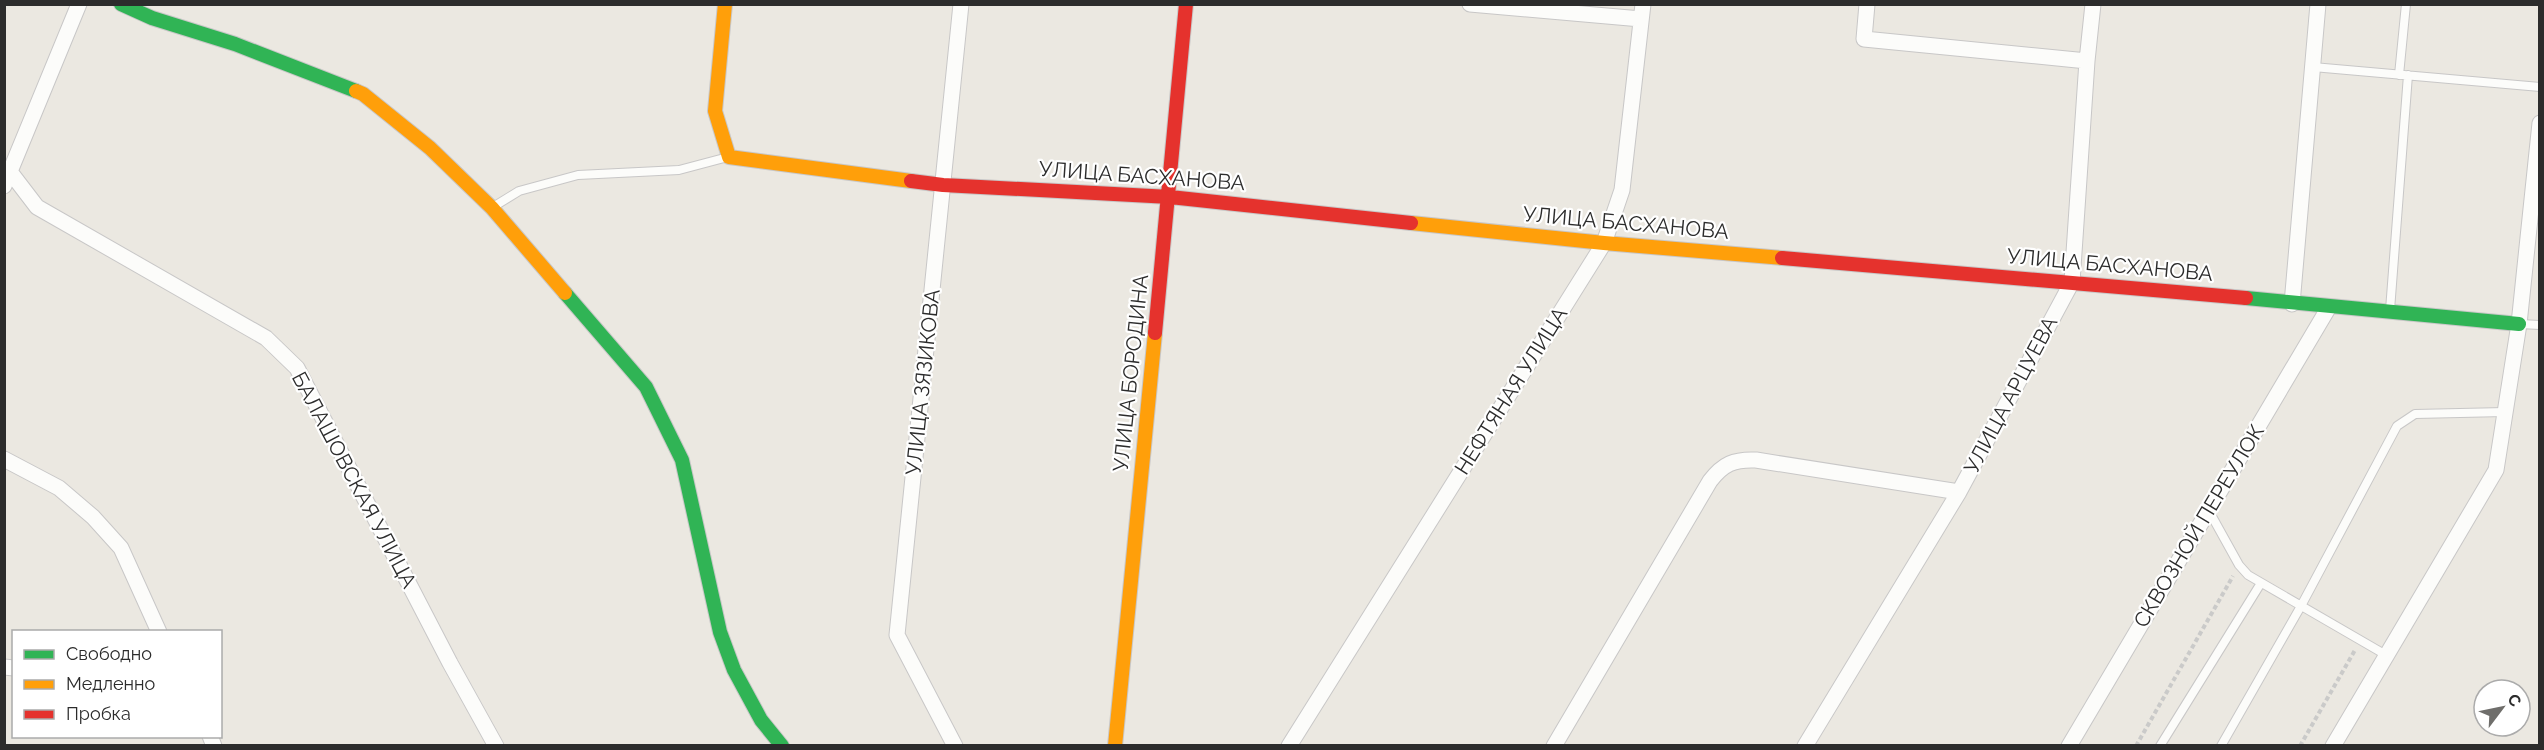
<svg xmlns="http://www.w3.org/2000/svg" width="2544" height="750" viewBox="0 0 2544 750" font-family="Raleway,sans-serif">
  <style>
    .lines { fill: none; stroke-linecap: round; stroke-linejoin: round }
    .lane-casing { stroke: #c8c7c7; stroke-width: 10 }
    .street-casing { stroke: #c8c7c7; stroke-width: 17 }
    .fast-casing { stroke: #c8c7c7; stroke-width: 16 }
    .slow-casing { stroke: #c8c7c7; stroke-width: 16 }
    .jam-casing { stroke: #c8c7c7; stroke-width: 16 }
    .path { stroke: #cacac9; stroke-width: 4; stroke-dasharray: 4.5 3; stroke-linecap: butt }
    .lane { stroke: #fcfcfa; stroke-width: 8 }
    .street { stroke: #fcfcfa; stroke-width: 15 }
    .fast { stroke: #30b455; stroke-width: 14 }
    .slow { stroke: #ff9f0a; stroke-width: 14 }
    .jam { stroke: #e5322d; stroke-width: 14 }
    .labels { text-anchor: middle; stroke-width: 4.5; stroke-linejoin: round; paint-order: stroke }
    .street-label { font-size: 21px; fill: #2c2c2c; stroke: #fff }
  </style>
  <rect width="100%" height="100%" fill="#ebe8e1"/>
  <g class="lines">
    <g class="lane-casing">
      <path id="lane" d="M2313,67l227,20
        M2399,75l7,-71
        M493,207l26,-16 59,-16 101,-5 49,-13
        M2390,310l18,-235
        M2520,324l20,1
        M2209,511l30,54 9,10 138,80
        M2160,746l101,-163
        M2221,746l80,-140 96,-180 18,-12 90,-2"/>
    </g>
    <g class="street-casing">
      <path id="street" d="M1470,4l171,15
        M1867,4l-3,35 223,22
        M4,169l7,4 26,34 229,131 31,30 153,295 46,83
        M4,186l75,-182
        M2292,304l26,-300
        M4,459l55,29 34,29 28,31 38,84
        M4,667l10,1
        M210,736l4,10
        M955,746l-58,-111 64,-631
        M1289,746l315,-503 18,-53 21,-186
        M1554,746l156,-265c13,-17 24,-22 46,-21l203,32
        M1805,746l154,-254 113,-210 15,-221 6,-57
        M2069,746l260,-439
        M2333,746l163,-276 23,-146 21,-201"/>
    </g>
    <g class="fast-casing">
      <path id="fast" d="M121,4l31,14 83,26 121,47
        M565,293l81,94 36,73 38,172 14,38 27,50 21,26
        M2246,298l273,26"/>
    </g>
    <g class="slow-casing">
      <path id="slow" d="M725,4l-10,107 14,46 182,24
        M356,91l7,3 67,54 62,60 73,85
        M1411,223l193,20 178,15
        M1115,746l40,-413"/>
    </g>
    <g class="jam-casing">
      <path id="jam" d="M911,181l32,4 227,12 241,26
        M1782,258l464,40
        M1155,333l31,-329"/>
    </g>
    <path class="path" d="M2136,746l97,-170
      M2300,746l55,-96"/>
    <use href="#lane" class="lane"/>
    <use href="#street" class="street"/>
    <use href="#fast" class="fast"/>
    <use href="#slow" class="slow"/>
    <use href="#jam" class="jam"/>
  </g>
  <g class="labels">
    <g class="street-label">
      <text transform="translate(1142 176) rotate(4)" y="7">УЛИЦА БАСХАНОВА</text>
      <text transform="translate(1626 223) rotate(5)" y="7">УЛИЦА БАСХАНОВА</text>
      <text transform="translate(2110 265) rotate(5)" y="7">УЛИЦА БАСХАНОВА</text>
      <text transform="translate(1131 373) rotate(-84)" y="7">УЛИЦА БОРОДИНА</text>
      <text transform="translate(923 382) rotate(-84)" y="7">УЛИЦА ЗЯЗИКОВА</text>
      <text transform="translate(1511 391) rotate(-58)" y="7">НЕФТЯНАЯ УЛИЦА</text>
      <text transform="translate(2011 395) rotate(-62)" y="7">УЛИЦА АРЦУЕВА</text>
      <text transform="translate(354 480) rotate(62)" y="7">БАЛАШОВСКАЯ УЛИЦА</text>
      <text transform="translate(2199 526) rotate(-59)" y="7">СКВОЗНОЙ ПЕРЕУЛОК</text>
    </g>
  </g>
  <rect width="2544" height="750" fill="none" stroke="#2c2c2c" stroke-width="12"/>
  <rect x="12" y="630" width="210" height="108" fill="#ffffff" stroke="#ababab" stroke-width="1.5"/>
  <rect x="24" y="650" width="30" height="9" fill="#30b455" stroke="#ababab" stroke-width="1.5"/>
  <text x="66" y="660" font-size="18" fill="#2c2c2c">Свободно</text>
  <rect x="24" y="680" width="30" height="9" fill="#ff9f0a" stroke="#ababab" stroke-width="1.5"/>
  <text x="66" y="690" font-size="18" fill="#2c2c2c">Медленно</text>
  <rect x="24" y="710" width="30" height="9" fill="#e5322d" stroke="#ababab" stroke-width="1.5"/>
  <text x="66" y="720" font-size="18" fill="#2c2c2c">Пробка</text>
  <g transform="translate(2502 708) rotate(58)"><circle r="28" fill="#ffffff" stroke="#ababab" stroke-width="1.5"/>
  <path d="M0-4.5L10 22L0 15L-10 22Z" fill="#6f6e6b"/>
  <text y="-9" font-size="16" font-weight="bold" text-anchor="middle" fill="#2c2c2c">С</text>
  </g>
</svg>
